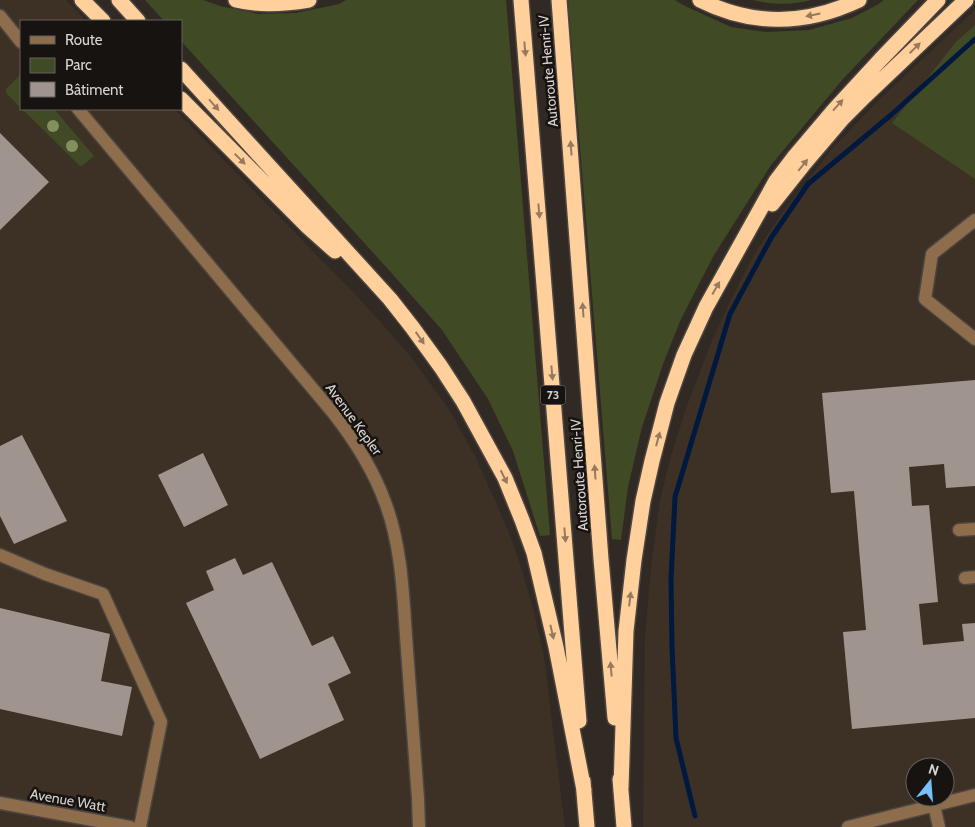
<svg xmlns="http://www.w3.org/2000/svg" width="975" height="827" viewBox="0 0 975 827" font-family="Cabin,sans-serif">
  <style>
    .built { fill: #3d3126; fill-rule: evenodd }
    .green { fill: #404a24 }
    .lines { fill: none; stroke-linecap: round; stroke-linejoin: round }
    .stream { stroke: #01183f; stroke-width: 5 }
    .building { fill: #a0948f }
    .minor-casing { stroke: #4c4540; stroke-width: 15 }
    .highway-casing { stroke: #4c4540; stroke-width: 18 }
    .minor { stroke: #8d6d4b; stroke-width: 12 }
    .highway { stroke: #ffcf9c; stroke-width: 15 }
    .tree { fill: #858e5d }
    .oneway { fill: #977a5d }
    .labels { text-anchor: middle; stroke-width: 5; stroke-linejoin: round; paint-order: stroke }
    .shield { fill: #171310; stroke: #9f9a96; stroke-width: 1 }
    .shield-label { font-size: 12px; font-weight: bold; fill: #d9d4d0 }
    .street-label { font-size: 14px; fill: #d9d4d0; stroke: #171310 }
  </style>
  <rect width="100%" height="100%" fill="#312a24"/>
  <path class="built" d="M0,0h66l20,21h-65v88h153l181,185 53,59 42,58 26,47 32,72 13,37 13,45 10,45 21,170h-565z
    M975,10v817h-332l2,-191 7,-77 8,-58 9,-38 17,-55 27,-70 26,-55 16,-30 28,-41 49,-63 47,-49zM915,767h30v30h-30z"/>
  <path class="green" d="M145,0h58l17,6 38,8 38,-1 43,-9 7,-4h160l44,535 -10,1 -27,-85 -25,-52 -46,-69 -55,-62 -206,-227v-20h-17z
    M568,0h107l8,5 48,22 35,5 43,-2 43,-12 25,-13 7,-5h34l-75,79 -72,86 -57,90 -33,64 -18,45 -21,63 -14,60 -7,53 -9,-1z
    M753,0h58c-18,5 -39,5 -58,0z
    M975,25v154l-83,-56 64,-81z
    M21,74v34l-15,-15v-4z
    M22,109h32l40,47 -12,10h-2z"/>
  <g class="lines">
    <path class="stream" d="M695,816l-19,-78 -4,-91 -1,-68 4,-82 55,-183 41,-76 37,-54 83,-69 84,-76"/>
  </g>
  <path class="building" d="M0,133l49,49 -49,48z
    M975,380v106l-29,2 -2,-24 -35,3 3,39 17,-1 9,97 -19,2 4,41 41,-4 -2,-17 13,-1v95l-123,11 -9,-97 23,-2 -12,-139 -23,2 -9,-100z
    M22,435l45,86 -53,23 -14,-28v-70z
    M203,453l25,52 -44,22 -26,-52z
    M235,558l8,17 29,-13 40,84 21,-10 18,37 -23,11 16,36 -84,39 -74,-156 28,-13 -8,-19z
    M0,608l110,26 -9,47 31,6 -10,49 -122,-27z"/>
  <g class="lines">
    <g class="minor-casing">
      <path id="minor" d="M0,16l21,26
        M78,109l256,305c21,27 39,55 51,88 16,42 18,89 21,134 4,55 8,109 12,163l1,28
        M975,220l-43,34 -7,45 50,40
        M959,530l16,-1
        M0,555l45,19 58,20 58,128 -21,105
        M965,578l10,-1
        M0,803l130,24
        M934,805l5,22
        M848,827l127,-32"/>
    </g>
    <g class="highway-casing">
      <path id="highway" d="M82,0l21,21
        M119,0l19,21
        M236,0c24,6 49,4 73,0
        M521,0l58,721
        M559,0l42,559 14,159
        M700,0c54,27 106,25 159,0
        M181,69l209,230 22,28 29,40 22,34 42,77 17,42 12,33 22,94 28,143
        M181,99l127,128 27,24
        M772,204l31,-39 40,-47 22,-22 101,-96
        M620,779l4,48
        M583,781l4,46
        M621,788l5,-157 8,-71 9,-59 9,-40 15,-58 17,-48 22,-48 70,-126 19,-25 39,-46 47,-51 57,-59"/>
    </g>
    <use href="#minor" class="minor"/>
    <use href="#highway" class="highway"/>
  </g>
  <g class="tree">
    <circle cx="53" cy="126" r="6"/>
    <circle cx="72" cy="146" r="6"/>
  </g>
  <defs><path id="oneway-solid" d="M-6-.8H1V-3.2L6.5 0L1 3.2V.8H-6Z" transform="scale(1.25)"/></defs>
  <g class="oneway">
    <use href="#oneway-solid" transform="translate(813 15) rotate(169)"/>
    <use href="#oneway-solid" transform="translate(915 48) rotate(-44)"/>
    <use href="#oneway-solid" transform="translate(525 49) rotate(85)"/>
    <use href="#oneway-solid" transform="translate(214 105) rotate(48)"/>
    <use href="#oneway-solid" transform="translate(838 105) rotate(-48)"/>
    <use href="#oneway-solid" transform="translate(571 148) rotate(-94)"/>
    <use href="#oneway-solid" transform="translate(240 159) rotate(45)"/>
    <use href="#oneway-solid" transform="translate(803 165) rotate(-51)"/>
    <use href="#oneway-solid" transform="translate(539 211) rotate(85)"/>
    <use href="#oneway-solid" transform="translate(716 288) rotate(-60)"/>
    <use href="#oneway-solid" transform="translate(583 310) rotate(-94)"/>
    <use href="#oneway-solid" transform="translate(420 338) rotate(55)"/>
    <use href="#oneway-solid" transform="translate(552 373) rotate(85)"/>
    <use href="#oneway-solid" transform="translate(658 439) rotate(-75)"/>
    <use href="#oneway-solid" transform="translate(595 472) rotate(-94)"/>
    <use href="#oneway-solid" transform="translate(504 477) rotate(64)"/>
    <use href="#oneway-solid" transform="translate(565 535) rotate(85)"/>
    <use href="#oneway-solid" transform="translate(630 599) rotate(-83)"/>
    <use href="#oneway-solid" transform="translate(552 632) rotate(77)"/>
    <use href="#oneway-solid" transform="translate(611 669) rotate(-95)"/>
  </g>
  <g class="labels">
    <rect class="shield" x="540.5" y="385.5" width="25" height="19" rx="4"/>
    <g class="shield-label">
      <text x="553" y="399">73</text>
    </g>
    <g class="street-label">
      <text transform="translate(548 71) rotate(-95)" y="5">Autoroute Henri-IV</text>
      <text transform="translate(354 419) rotate(54)" y="5">Avenue Kepler</text>
      <text transform="translate(579 475) rotate(-94)" y="5">Autoroute Henri-IV</text>
      <text transform="translate(68 800) rotate(10)" y="5">Avenue Watt</text>
    </g>
  </g>
  <rect x="20" y="20" width="162" height="90" fill="#171310" stroke="#65605d"/>
  <rect x="30" y="36" width="25" height="8" fill="#8d6d4b" stroke="#65605d"/>
  <text x="65" y="45" font-size="15" fill="#d9d4d0">Route</text>
  <rect x="30" y="58" width="25" height="15" fill="#404a24" stroke="#65605d"/>
  <text x="65" y="70" font-size="15" fill="#d9d4d0">Parc</text>
  <rect x="30" y="82" width="25" height="15" fill="#a0948f" stroke="#65605d"/>
  <text x="65" y="95" font-size="15" fill="#d9d4d0">Bâtiment</text>
  <g transform="translate(930 782) rotate(17)"><circle r="24" fill="#171310" stroke="#65605d"/>
  <path d="M0-4L9 19L0 12L-9 19Z" fill="#76c0f7"/>
  <text y="-8" font-size="14" font-weight="bold" text-anchor="middle" fill="#d9d4d0">N</text>
  </g>
</svg>
